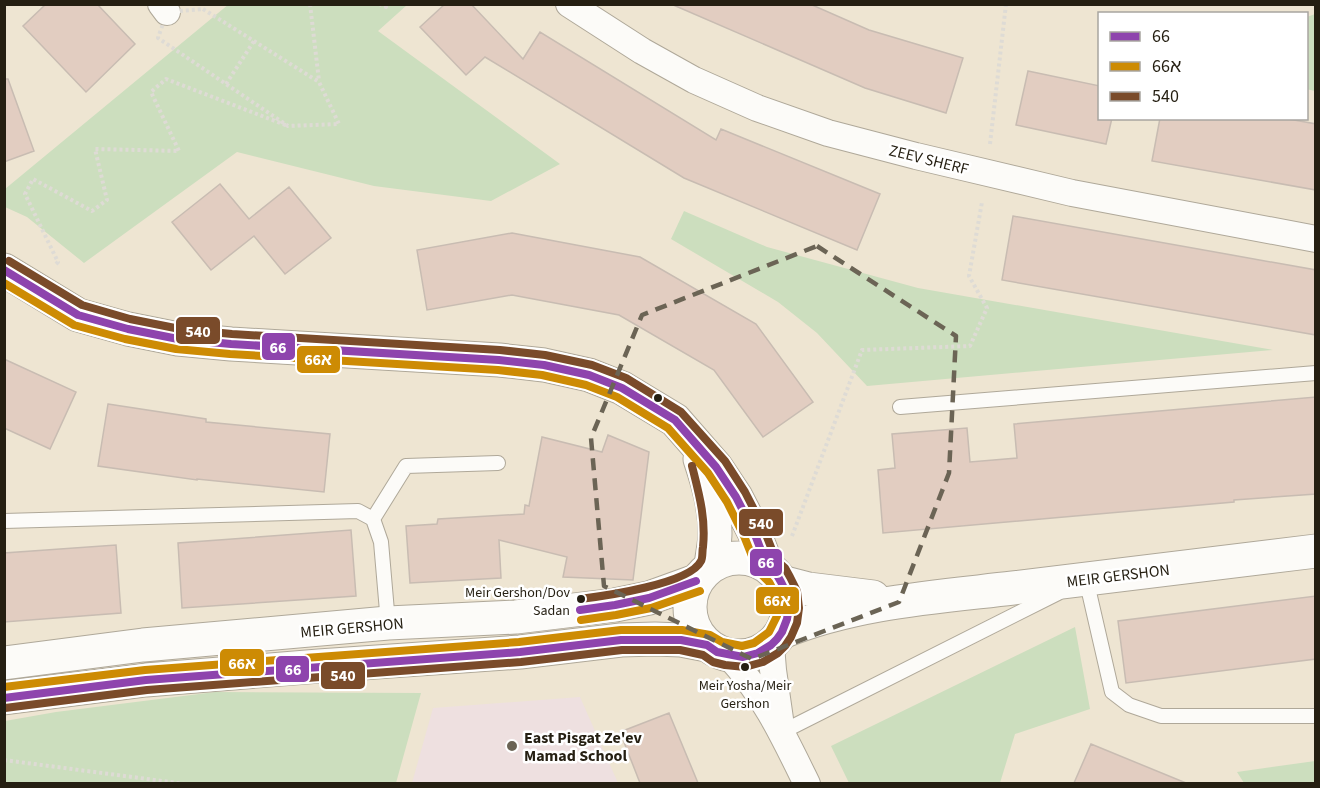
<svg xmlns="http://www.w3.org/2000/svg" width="1320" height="788" viewBox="0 0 1320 788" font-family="'Source Sans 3','Noto Sans Hebrew',sans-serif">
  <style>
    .education { fill: #eee0e0 }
    .green { fill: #ccdebe }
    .building { fill: #e2cdc1; stroke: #c8bcb2; stroke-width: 1.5 }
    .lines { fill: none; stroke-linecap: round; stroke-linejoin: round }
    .lane-casing { stroke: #afa899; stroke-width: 16 }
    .street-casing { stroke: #afa899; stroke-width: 28 }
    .secondary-casing { stroke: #afa899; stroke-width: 35 }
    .path { stroke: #dedbd5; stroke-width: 4; stroke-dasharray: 3 3; stroke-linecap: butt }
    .lane { stroke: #fcfbf8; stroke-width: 14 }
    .street { stroke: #fcfbf8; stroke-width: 26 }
    .secondary { stroke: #fcfbf8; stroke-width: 33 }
    .bus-1-casing { stroke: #fff; stroke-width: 12 }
    .bus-2-casing { stroke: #fff; stroke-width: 12 }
    .bus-3-casing { stroke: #fff; stroke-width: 12 }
    .bus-1 { stroke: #8e44ad; stroke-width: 8 }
    .bus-2 { stroke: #cd8b04; stroke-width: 8 }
    .bus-3 { stroke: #7a4b2a; stroke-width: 8 }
    .marked { fill: none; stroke: #6b6455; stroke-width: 4.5; stroke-dasharray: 12 8; stroke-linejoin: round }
    .bus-dot { fill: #251f12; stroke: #fff; stroke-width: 2 }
    .poi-dot { fill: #6b6455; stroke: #fff; stroke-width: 2 }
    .labels { text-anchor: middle; stroke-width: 5; stroke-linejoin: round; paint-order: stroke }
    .bus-label { font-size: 14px; fill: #251f12; stroke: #fff; text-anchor: end }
    .street-label { font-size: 16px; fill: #251f12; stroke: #fff }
    .poi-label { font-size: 16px; font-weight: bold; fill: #251f12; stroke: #fff; text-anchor: start }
    .line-badge { stroke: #fff; stroke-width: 2 }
    .badge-label { font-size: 16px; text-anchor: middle; font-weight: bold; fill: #fff }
  </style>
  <rect width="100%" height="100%" fill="#eee5d2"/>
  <path class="education" d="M580,697l38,86h-206l21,-75z"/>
  <path class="green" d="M229,4l178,1 -29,26 182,133 -69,37 -117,-15 -137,-34 -153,111 -57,-46 -22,-10v-18z
    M1315,14h1l-1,77 -9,-2 1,-72z
    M684,211l83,36 151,41 355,62 -406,36 -50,-53 -39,-31 -107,-63z
    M1075,627l15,82 -75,25 -15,49h-151l-18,-37z
    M215,692l206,1 -25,90h-391v-62l51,-9z
    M1315,761v22h-71l-7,-11z"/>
  <path class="building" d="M46,4h51l38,40 -49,48 -63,-66z
    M445,4h26l52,55 17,-27 176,108 5,-11 159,65 -23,56 -173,-72 -199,-121 -19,18 -46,-48z
    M671,4h139l59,26 94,28 -17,55 -81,-25z
    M1028,71l72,15v32h12l-6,26 -90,-19z
    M4,79h4l26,72 -30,11z
    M1160,118h123l33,6v66l-164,-29z
    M220,184l29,35 40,-32 42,51 -46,36 -31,-38 -43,34 -39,-48z
    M1013,216l303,54v65l-314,-55z
    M512,233l128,24 116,67 57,78 -50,35 -49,-67 -95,-55 -107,-20 -85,15 -10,-60z
    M4,359l72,33 -26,57 -46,-21z
    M1316,397v97l-82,6v2l-351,31 -5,-63 17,-2 -3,-34 75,-6 3,34 47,-4 -3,-34z
    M108,404l98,15v3l124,12 -6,58 -127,-13v1l-99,-14z
    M608,435l41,17 -16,128 -70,-3 4,-20 -68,-17 2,38 -91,5 -4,-57 31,-2 1,-5 86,-5 1,-9 4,1 13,-69 60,15z
    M351,530l5,66 -174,12 -4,-65z
    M116,545l5,68 -117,9v-69z
    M1316,596v63l-190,24 -8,-62z
    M669,713l29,70h-58l-20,-51z
    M1091,744l95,39h-112z"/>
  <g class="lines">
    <g class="lane-casing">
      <path id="lane" d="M900,407l416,-34
        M373,519l33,-53 92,-3
        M4,521l354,-10 15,8 8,23 7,81
        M1086,579l26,113 17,13 32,11h155
        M782,732l276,-139"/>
    </g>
    <g class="street-casing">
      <path id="street" d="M161,4l6,8
        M569,4l73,47 52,29 63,28 71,25 88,23 156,37 244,46
        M771,645l2,25 7,49
        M728,655c36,39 56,82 79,129"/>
    </g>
    <g class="secondary-casing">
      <path id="secondary" d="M4,270l74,45 50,14 50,10 53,5 268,16 45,5 45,10 33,13 53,32 41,47 20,30 18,35 13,34
        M700,459c8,24 15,48 15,74 0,11 -3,22 -4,33
        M690 607a49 49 0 1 1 98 0a49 49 0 1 1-98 0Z
        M781,582l27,7 65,8
        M782,632c73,-30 154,-35 231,-44 101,-13 202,-25 303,-37
        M4,663l139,-18 245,-22 128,-6 99,-12 34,-7 47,-17
        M4,698l142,-18 173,-14 201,-14 101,-12 34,-1 26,1 26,5"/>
    </g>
    <path class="path" d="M310,4l9,77
      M379,4l7,3 -1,-3
      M203,9l116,73 20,42 -51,2 -130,-88 9,-26z
      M226,84l28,-43
      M990,144l16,-140
      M56,264l2,-2 -33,-68 8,-15 59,32 15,-11 -12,-51 84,2 -28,-59 15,-13 122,47
      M792,536l70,-186 108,-4 17,-38 -18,-32 13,-74
      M4,760l181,24"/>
    <use href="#lane" class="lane"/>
    <use href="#street" class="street"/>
    <use href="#secondary" class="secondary"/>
    <g class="bus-1-casing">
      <path id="bus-1" d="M4,270l74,45 50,14 50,10 53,5 268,16 45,5 45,10 33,13 53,32 41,47 20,30 18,35 13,34 10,9 4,7 6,12 2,13 -2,12 -5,13 -5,7 -6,6 -13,8 -15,4 -26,-5 -10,-7 -26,-5h-60l-101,12 -374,28 -142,18
        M580,610l35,-5 34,-7 47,-17"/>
    </g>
    <g class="bus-2-casing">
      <path id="bus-2" d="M4,283l70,42 51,14 51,10 54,5 268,16 44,5 44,10 31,12 51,31 40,45 19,29 17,34 14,35 11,11 8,15 1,10 -1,9 -8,16 -15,11 -12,3 -20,-4 -12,-7 -28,-5h-61l-102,12 -374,28 -141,17
        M581,620l35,-5 35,-7 49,-17"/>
    </g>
    <g class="bus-3-casing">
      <path id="bus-3" d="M580,599c24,-3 110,-15 121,-38 2,-3 1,-10 2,-14 3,-29 -4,-53 -11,-81
        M5,708l142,-18 374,-28 101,-12h58l23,5 10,7 12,3 20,2 18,-5 15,-9 7,-7 6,-9 6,-14 2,-15 -2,-17 -7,-14 -5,-9 -9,-8 -13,-33 -18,-35 -20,-31 -44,-49 -55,-34 -34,-13 -47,-10 -45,-5 -268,-16 -52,-5 -50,-10 -48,-14 -73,-44"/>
    </g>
    <use href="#bus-1" class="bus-1"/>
    <use href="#bus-2" class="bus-2"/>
    <use href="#bus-3" class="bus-3"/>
  </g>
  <path class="marked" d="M817,246l139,90 -7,137 -50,129 -147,57 -148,-73 -13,-148 51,-123z"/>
  <g class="bus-dot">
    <circle cx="658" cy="398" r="5"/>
    <circle cx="581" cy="599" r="5"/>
    <circle cx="745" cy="667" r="5"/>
  </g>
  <circle class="poi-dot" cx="512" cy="746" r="6"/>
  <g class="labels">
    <g class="bus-label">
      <text x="570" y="597">Meir Gershon/Dov<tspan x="570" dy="18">Sadan</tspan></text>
      <text x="745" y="690" text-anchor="middle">Meir Yosha/Meir<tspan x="745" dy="18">Gershon</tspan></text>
    </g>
    <g class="street-label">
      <text transform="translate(929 159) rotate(14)" y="6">ZEEV SHERF</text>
      <text transform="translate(1118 575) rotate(-7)" y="6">MEIR GERSHON</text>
      <text transform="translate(352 627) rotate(-5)" y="6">MEIR GERSHON</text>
    </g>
    <g class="poi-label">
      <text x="524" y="743">East Pisgat Ze'ev<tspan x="524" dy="18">Mamad School</tspan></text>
    </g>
  </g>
  <g class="line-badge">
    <rect x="175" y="316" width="46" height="29" rx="6" fill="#7a4b2a"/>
    <rect x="261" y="332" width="35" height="29" rx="6" fill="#8e44ad"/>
    <rect x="296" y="345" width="45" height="29" rx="6" fill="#cd8b04"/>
    <rect x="738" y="508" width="46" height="29" rx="6" fill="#7a4b2a"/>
    <rect x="749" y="548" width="34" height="29" rx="6" fill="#8e44ad"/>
    <rect x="755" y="586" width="45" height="29" rx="6" fill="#cd8b04"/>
    <rect x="219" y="648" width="46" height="29" rx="6" fill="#cd8b04"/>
    <rect x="275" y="655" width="35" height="28" rx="6" fill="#8e44ad"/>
    <rect x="320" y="661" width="46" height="29" rx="6" fill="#7a4b2a"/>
  </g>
  <g class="badge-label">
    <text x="198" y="337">540</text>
    <text x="278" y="353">66</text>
    <text x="318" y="365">66א</text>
    <text x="761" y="529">540</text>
    <text x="766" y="568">66</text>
    <text x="777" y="606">66א</text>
    <text x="242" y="669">66א</text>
    <text x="293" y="675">66</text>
    <text x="343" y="681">540</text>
  </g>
  <rect width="1320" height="788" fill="none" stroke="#251f12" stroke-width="12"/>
  <rect x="1098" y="12" width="210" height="108" fill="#ffffff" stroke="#a8a5a0" stroke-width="1.5"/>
  <rect x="1110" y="32" width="30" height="9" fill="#8e44ad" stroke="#a8a5a0" stroke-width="1.5"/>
  <text x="1152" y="42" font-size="18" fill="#251f12">66</text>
  <rect x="1110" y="62" width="30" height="9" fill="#cd8b04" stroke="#a8a5a0" stroke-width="1.5"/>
  <text x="1152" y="72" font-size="18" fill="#251f12">66א</text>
  <rect x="1110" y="92" width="30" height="9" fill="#7a4b2a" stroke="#a8a5a0" stroke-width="1.5"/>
  <text x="1152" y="102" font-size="18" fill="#251f12">540</text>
</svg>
